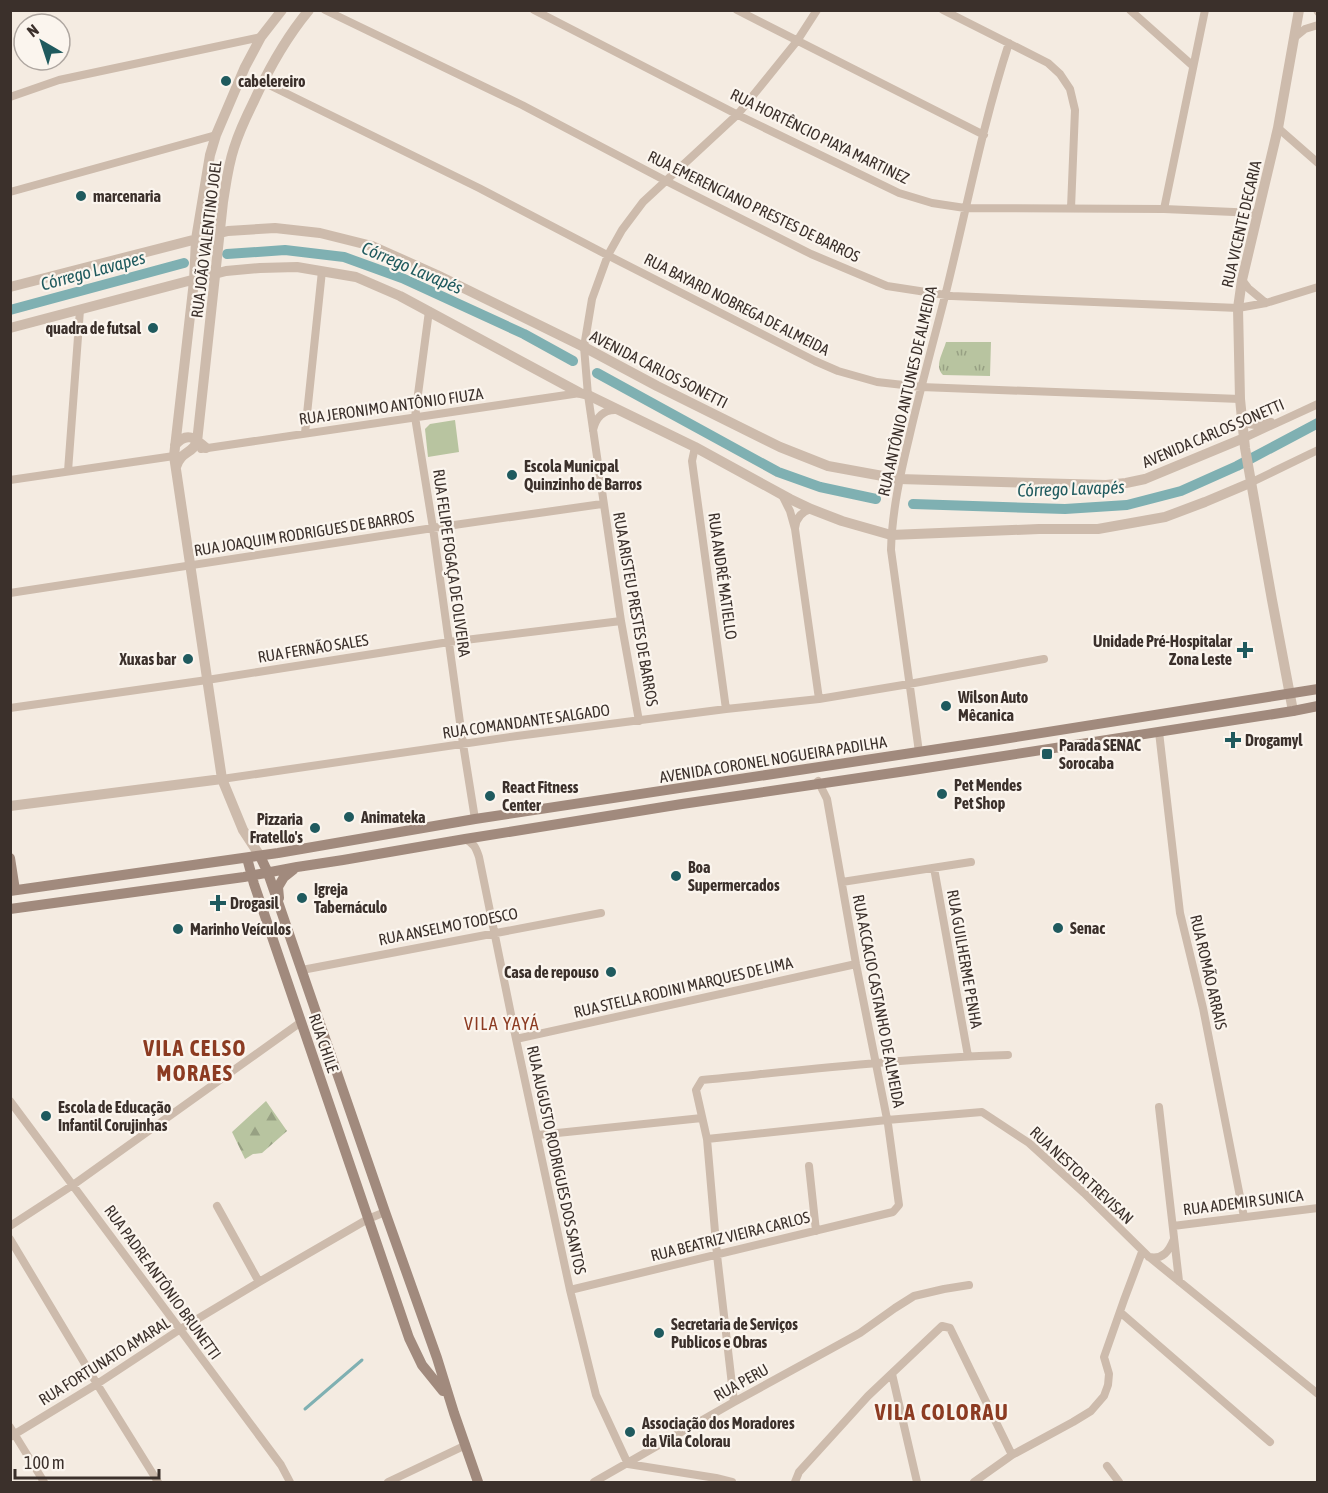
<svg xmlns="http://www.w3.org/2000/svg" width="1328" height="1493" viewBox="0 0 1328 1493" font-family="'Asap Condensed',sans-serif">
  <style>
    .grass { fill: url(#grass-tufts) }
    .forest { fill: url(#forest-firs) }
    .park { fill: #b8c4a0 }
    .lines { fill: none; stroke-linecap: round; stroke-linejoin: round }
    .stream { stroke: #7fb0b2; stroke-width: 3 }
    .canal { stroke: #7fb0b2; stroke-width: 10 }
    .minor { stroke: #cdbbac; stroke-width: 8 }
    .tertiary { stroke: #cdbbac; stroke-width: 10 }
    .secondary { stroke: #a18a7d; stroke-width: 10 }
    .poi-dot { fill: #1f5a5e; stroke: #fbf5ee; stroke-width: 2 }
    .labels { text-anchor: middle; stroke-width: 4.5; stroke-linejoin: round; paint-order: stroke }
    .poi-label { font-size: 16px; font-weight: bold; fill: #3b302b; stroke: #fbf5ee; text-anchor: start }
    .street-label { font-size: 16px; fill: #3b302b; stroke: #fbf5ee }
    .water-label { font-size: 18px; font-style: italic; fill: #1f5a5e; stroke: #fbf5ee }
    .neighbourhood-label { font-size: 18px; letter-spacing: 1.5px; fill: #8c3b22; stroke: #fbf5ee }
    .district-label { font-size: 22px; font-weight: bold; letter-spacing: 1.5px; fill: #8c3b22; stroke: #fbf5ee }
  </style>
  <defs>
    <pattern id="grass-tufts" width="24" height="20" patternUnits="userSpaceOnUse" patternTransform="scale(1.5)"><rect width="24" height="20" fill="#b8c4a0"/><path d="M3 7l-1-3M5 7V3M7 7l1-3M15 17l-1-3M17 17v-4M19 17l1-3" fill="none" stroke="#97a083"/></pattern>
    <pattern id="forest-firs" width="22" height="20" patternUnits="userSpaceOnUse" patternTransform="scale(1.5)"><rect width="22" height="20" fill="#b8c4a0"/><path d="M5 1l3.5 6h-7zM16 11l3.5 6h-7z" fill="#97a083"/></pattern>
  </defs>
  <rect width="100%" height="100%" fill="#f4ebe1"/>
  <path class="grass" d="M946,342h45l-1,34 -47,-1c-9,-9 0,-22 3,-33z"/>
  <path class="forest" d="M266,1101l21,30 -25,22 -9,1 -8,5 -13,-27z"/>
  <path class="park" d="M455,420l4,32 -31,5 -3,-28 5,-5z"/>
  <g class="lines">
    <path class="stream" d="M305,1409l57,-49"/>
    <path class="canal" d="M227,254l58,-4 59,7 58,21 122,56 49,27
      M10,310l174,-47
      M597,373l181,99 42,15 56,12
      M913,504l152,5 62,-4 54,-14 56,-25 81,-43"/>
    <path class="minor" d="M325,10l197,95 150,79 139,70 76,32 65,10 286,12 28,-5 52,-16
      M534,10l210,108 155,75 33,10 33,5 199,1 93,4
      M737,10l247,125
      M943,10l105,53 12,11 10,15 5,21 -4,98
      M1130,10l63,56
      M1317,10l1,2
      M1294,38l11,-9 13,-4
      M263,82l216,106 134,70 202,103 23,10 39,11 44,5 319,12
      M10,97l49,-17 202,-43
      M1278,128l40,35
      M10,192l206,-57
      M1164,209l41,-199
      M1242,280l6,8 18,15
      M429,311l-14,106 18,111 30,216 12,75
      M1242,414l6,10 7,1 16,-3
      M593,430c3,-13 11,-21 24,-20
      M305,433l17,-162
      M1244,438l74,-34
      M695,447l-3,14 34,248
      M201,449l379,-56
      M68,471l12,-161
      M10,480l164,-24
      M1250,483l68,-33
      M782,495l8,16 5,18 24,170
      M795,528c1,-10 6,-16 16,-19
      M10,593l423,-65 169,-24
      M10,708l197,-28 242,-38 172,-21
      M639,721l-18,-100 -33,-226 -4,-48 8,-48 16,-44 14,-25 21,-28 95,-88 59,-73 20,-31
      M1159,732l21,181 23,95 41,209
      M919,752l-28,-202c1,-38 9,-75 18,-112 11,-48 24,-95 36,-142 21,-84 37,-170 64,-253
      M222,779l295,-43 209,-27 93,-10 90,-15 135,-25
      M465,839c9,4 11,9 14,18l37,182 54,251 19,77 7,28 32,69 88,14 16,4
      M934,868l34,188
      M842,882l129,-20
      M302,970l299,-57
      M516,1039l340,-75
      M10,1101l271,364 9,17
      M1159,1107l20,174
      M538,1135l164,-17
      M707,1139l180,-19 95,-8 47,31 55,50 64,63 170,138
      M809,1166l7,65
      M217,1206l42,76
      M10,1226l63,-41 228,-163
      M1173,1226l145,-18
      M10,1239l87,145 61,98
      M1149,1257c14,3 20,-6 25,-18
      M570,1290l323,-78 6,-7 -11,-81 -32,-160 -29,-165 -9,-18
      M1120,1312l150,130
      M892,1374l25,108
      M734,1402l-17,-147 -10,-116 -11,-49 6,-10c102,-10 204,-22 306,-25
      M10,1427l34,55
      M10,1437l87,-53 82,-54 80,-48 109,-63 17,-7
      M1107,1466l12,16
      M388,1482l78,-37
      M594,1482l140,-80 126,-69 35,-25 19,-12 30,-7 25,-4
      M795,1482l4,-10 69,-76 74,-70 8,2 62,127
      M974,1482l38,-27 61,-33 18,-11 13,-15 4,-11 1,-11 -5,-17 20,-57 18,-48"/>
    <path class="tertiary" d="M10,287l218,-56 47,-3 45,5 52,13 65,29 147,72 73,39 123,61 48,19 71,13 207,6 20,-2 19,-4 99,-41
      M10,328l216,-57 34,-3 37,-1 59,10 44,19 180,97 8,2 107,52 95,52 21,10 31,12 49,14 148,-6h59l67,-12 40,-15 45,-19
      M175,445c12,-14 20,-7 31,3
      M176,467c5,-16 16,-13 21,-25l26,-240c3,-18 5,-36 11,-54 5,-16 12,-31 20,-47 15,-33 31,-62 55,-91
      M1293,711l-21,-111 -27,-152 -5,-49 -2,-91 4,-28 36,-152 21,-118
      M10,806l212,-27
      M260,856l-17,-26 -21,-51 -48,-323 20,-175 2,-42 14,-84 6,-20 29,-68 16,-30 21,-27"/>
    <path class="secondary" d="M260,856l8,17 117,339 52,146 17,55 24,69
      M10,858l5,32
      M247,858l7,26 155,454 13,27 21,26
      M10,891l268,-38 197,-34 516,-78 327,-52
      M279,898l-1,-11 6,-10 10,-8
      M10,909l234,-32 53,-10 46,-7 122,-21 217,-35 231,-34 380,-59 25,-5"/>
  </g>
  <g class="poi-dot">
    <circle cx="226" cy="81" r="6"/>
    <circle cx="81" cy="196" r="6"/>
    <circle cx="153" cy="328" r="6"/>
    <circle cx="512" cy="475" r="6"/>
    <path d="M1242 641h6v6h6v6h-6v6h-6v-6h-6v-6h6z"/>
    <circle cx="188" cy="659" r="6"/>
    <circle cx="946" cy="706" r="6"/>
    <path d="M1230 731h6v6h6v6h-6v6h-6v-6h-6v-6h6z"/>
    <rect x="1041" y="748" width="12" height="12" rx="3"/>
    <circle cx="942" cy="794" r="6"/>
    <circle cx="490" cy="796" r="6"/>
    <circle cx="349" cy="817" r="6"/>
    <circle cx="315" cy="828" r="6"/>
    <circle cx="676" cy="876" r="6"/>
    <circle cx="302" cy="898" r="6"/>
    <path d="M215 894h6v6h6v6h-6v6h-6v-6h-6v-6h6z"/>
    <circle cx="1058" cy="928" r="6"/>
    <circle cx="178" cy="929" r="6"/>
    <circle cx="611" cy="972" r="6"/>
    <circle cx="46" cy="1116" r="6"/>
    <circle cx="659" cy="1333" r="6"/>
    <circle cx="630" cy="1432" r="6"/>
  </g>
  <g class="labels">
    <g class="poi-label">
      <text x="238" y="87">cabelereiro</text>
      <text x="93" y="202">marcenaria</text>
      <text x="141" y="334" text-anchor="end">quadra de futsal</text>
      <text x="524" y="472">Escola Municpal<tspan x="524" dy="18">Quinzinho de Barros</tspan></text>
      <text x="1232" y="647" text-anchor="end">Unidade Pré-Hospitalar<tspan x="1232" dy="18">Zona Leste</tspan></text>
      <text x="176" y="665" text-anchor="end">Xuxas bar</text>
      <text x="958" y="703">Wilson Auto<tspan x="958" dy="18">Mêcanica</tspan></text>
      <text x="1245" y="746">Drogamyl</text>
      <text x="1059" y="751">Parada SENAC<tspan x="1059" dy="18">Sorocaba</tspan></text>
      <text x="954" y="791">Pet Mendes<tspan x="954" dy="18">Pet Shop</tspan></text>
      <text x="502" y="793">React Fitness<tspan x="502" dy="18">Center</tspan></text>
      <text x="361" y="823">Animateka</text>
      <text x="303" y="825" text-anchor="end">Pizzaria<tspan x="303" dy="18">Fratello's</tspan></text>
      <text x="688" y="873">Boa<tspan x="688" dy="18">Supermercados</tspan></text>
      <text x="314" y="895">Igreja<tspan x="314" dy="18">Tabernáculo</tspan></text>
      <text x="230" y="909">Drogasil</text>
      <text x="1070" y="934">Senac</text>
      <text x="190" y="935">Marinho Veículos</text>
      <text x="599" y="978" text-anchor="end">Casa de repouso</text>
      <text x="58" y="1113">Escola de Educação<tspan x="58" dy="18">Infantil Corujinhas</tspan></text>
      <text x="671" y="1330">Secretaria de Serviços<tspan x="671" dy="18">Publicos e Obras</tspan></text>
      <text x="642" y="1429">Associação dos Moradores<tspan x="642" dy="18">da Vila Colorau</tspan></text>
    </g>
    <g class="street-label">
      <text transform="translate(820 136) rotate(26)" y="6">RUA HORTÊNCIO PIAYA MARTINEZ</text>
      <text transform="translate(754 206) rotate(26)" y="6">RUA EMERENCIANO PRESTES DE BARROS</text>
      <text transform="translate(1241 224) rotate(-77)" y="6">RUA VICENTE DECARIA</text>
      <text transform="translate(206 239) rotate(-83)" y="6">RUA JOÃO VALENTINO JOEL</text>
      <text transform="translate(737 304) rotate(27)" y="6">RUA BAYARD NOBREGA DE ALMEIDA</text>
      <text transform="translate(659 369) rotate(27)" y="6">AVENIDA CARLOS SONETTI</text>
      <text transform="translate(907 391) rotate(-77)" y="6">RUA ANTÔNIO ANTUNES DE ALMEIDA</text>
      <text transform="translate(391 406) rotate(-8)" y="6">RUA JERONIMO ANTÔNIO FIUZA</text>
      <text transform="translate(1213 433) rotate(-23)" y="6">AVENIDA CARLOS SONETTI</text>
      <text transform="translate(304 533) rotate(-9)" y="6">RUA JOAQUIM RODRIGUES DE BARROS</text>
      <text transform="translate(452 563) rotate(82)" y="6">RUA FELIPE FOGAÇA DE OLIVEIRA</text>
      <text transform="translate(723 576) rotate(82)" y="6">RUA ANDRÉ MATIELLO</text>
      <text transform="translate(636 609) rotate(80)" y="6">RUA ARISTEU PRESTES DE BARROS</text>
      <text transform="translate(313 648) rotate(-9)" y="6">RUA FERNÃO SALES</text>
      <text transform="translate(526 721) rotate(-8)" y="6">RUA COMANDANTE SALGADO</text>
      <text transform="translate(773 759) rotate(-9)" y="6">AVENIDA CORONEL NOGUEIRA PADILHA</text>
      <text transform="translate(448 926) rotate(-11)" y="6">RUA ANSELMO TODESCO</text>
      <text transform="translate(965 959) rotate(80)" y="6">RUA GUILHERME PENHA</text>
      <text transform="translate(1209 972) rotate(77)" y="6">RUA ROMÃO ARRAIS</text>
      <text transform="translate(683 987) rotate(-13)" y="6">RUA STELLA RODINI MARQUES DE LIMA</text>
      <text transform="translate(879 1001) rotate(79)" y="6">RUA ACCACIO CASTANHO DE ALMEIDA</text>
      <text transform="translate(324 1043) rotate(71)" y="6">RUA CHILE</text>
      <text transform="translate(557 1160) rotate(78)" y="6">RUA AUGUSTO RODRIGUES DOS SANTOS</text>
      <text transform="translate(1082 1175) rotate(43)" y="6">RUA NESTOR TREVISAN</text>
      <text transform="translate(1243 1202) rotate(-7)" y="6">RUA ADEMIR SUNICA</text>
      <text transform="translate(730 1236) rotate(-14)" y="6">RUA BEATRIZ VIEIRA CARLOS</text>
      <text transform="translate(163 1282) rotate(54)" y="6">RUA PADRE ANTÔNIO BRUNETTI</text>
      <text transform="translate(104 1361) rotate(-32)" y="6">RUA FORTUNATO AMARAL</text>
      <text transform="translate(741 1382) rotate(-29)" y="6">RUA PERU</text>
    </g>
    <g class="water-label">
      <text transform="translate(412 268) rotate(23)" y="6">Córrego Lavapés</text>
      <text transform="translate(93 271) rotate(-15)" y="6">Córrego Lavapes</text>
      <text transform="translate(1071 489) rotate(-2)" y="6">Córrego Lavapés</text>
    </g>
    <g class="neighbourhood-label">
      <text x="502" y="1030">VILA YAYÁ</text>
    </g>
    <g class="district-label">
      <text x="195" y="1056">VILA CELSO<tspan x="195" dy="25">MORAES</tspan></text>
      <text x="942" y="1420">VILA COLORAU</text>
    </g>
  </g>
  <rect width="1328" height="1493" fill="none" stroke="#3b302b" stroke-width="24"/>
  <g transform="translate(42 42) rotate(321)"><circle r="28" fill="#fbf5ee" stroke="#aea6a0" stroke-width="1.5"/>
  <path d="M0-4.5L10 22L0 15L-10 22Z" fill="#1f5a5e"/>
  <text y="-9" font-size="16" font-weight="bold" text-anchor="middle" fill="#3b302b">N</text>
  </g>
  <path d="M15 1469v9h144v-9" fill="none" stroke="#3b302b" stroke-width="3"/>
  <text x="24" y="1469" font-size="18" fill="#3b302b" stroke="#fbf5ee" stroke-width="4.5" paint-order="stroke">100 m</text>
</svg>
